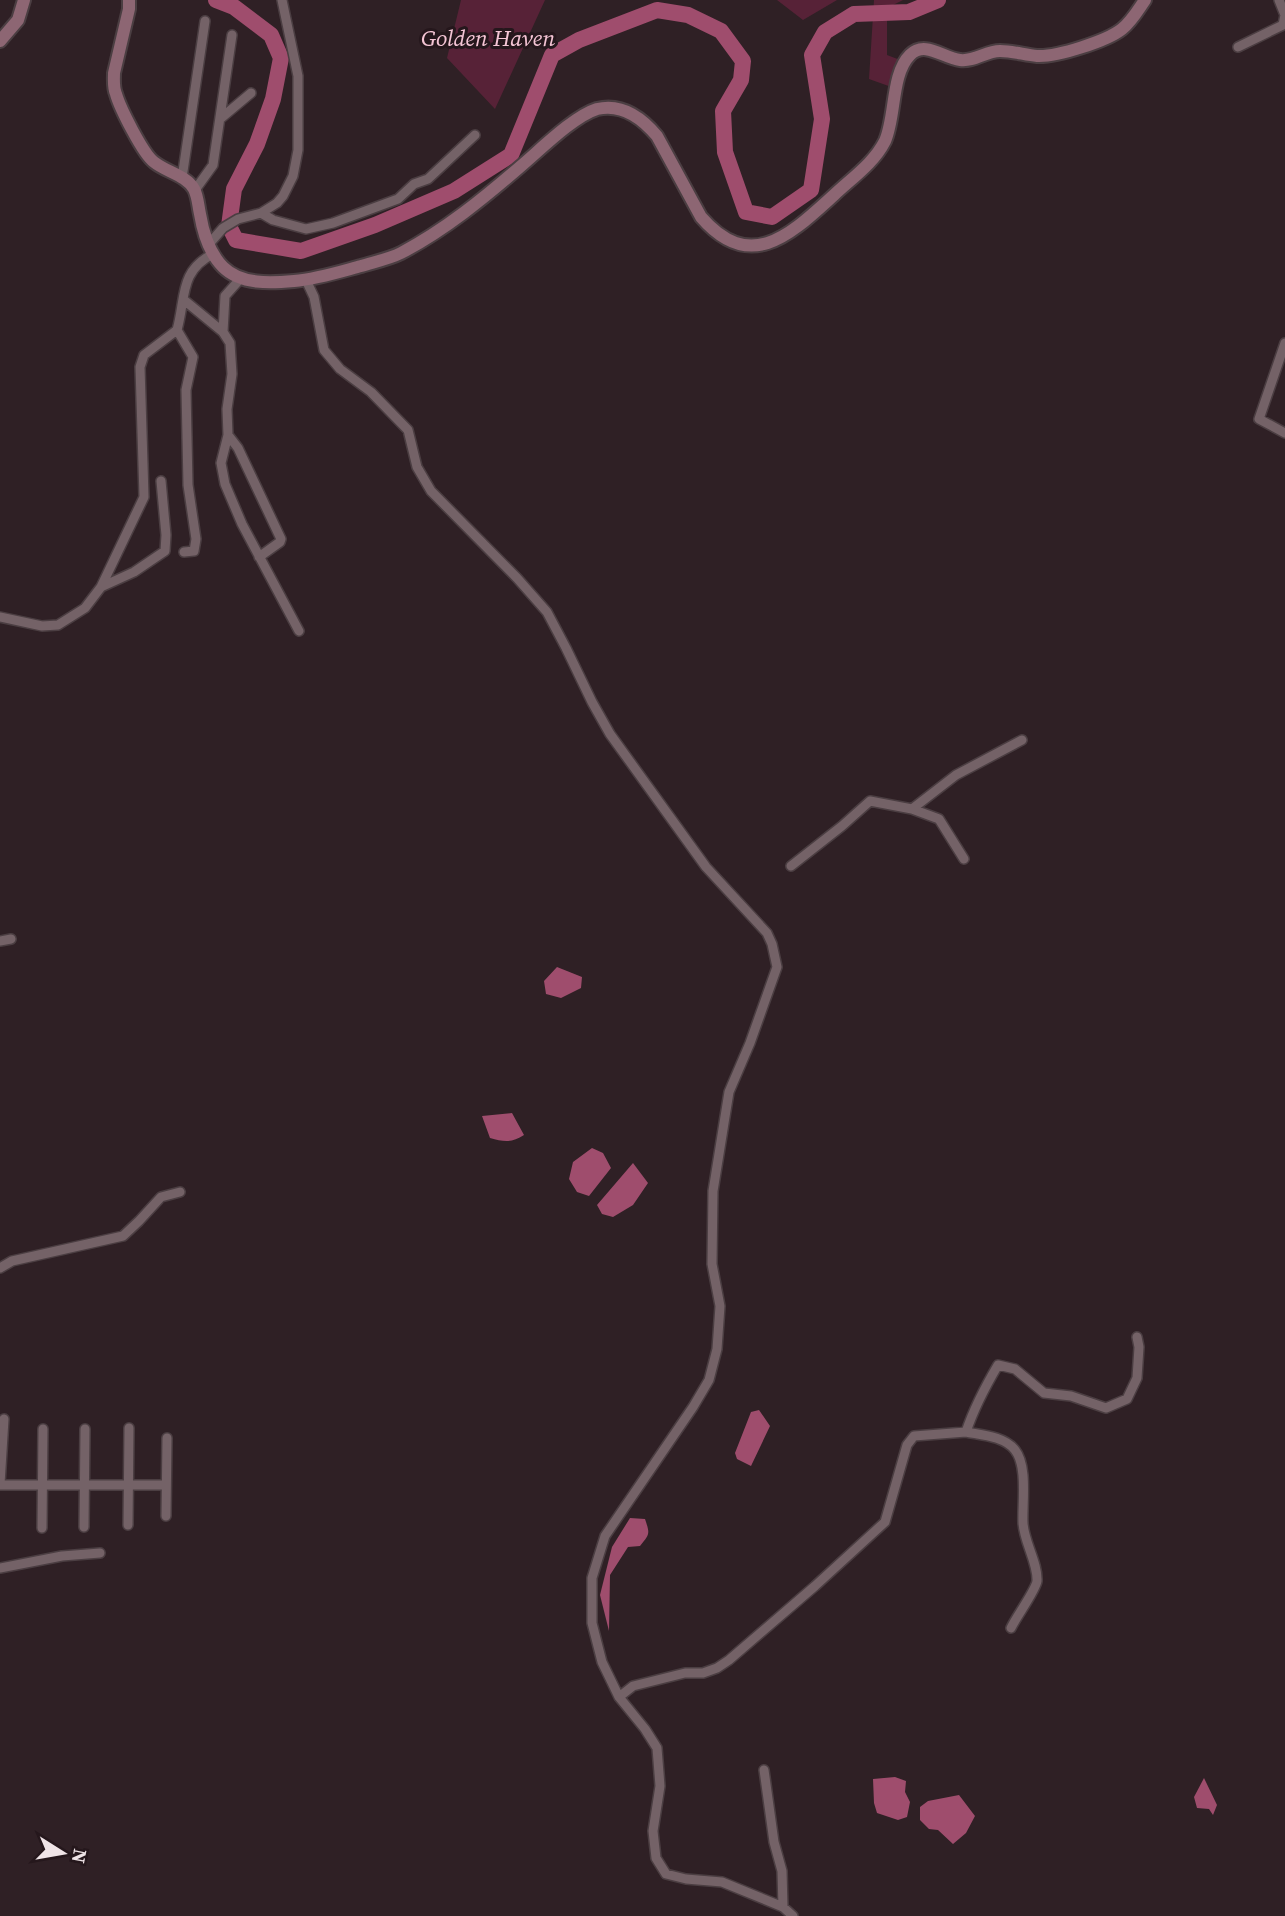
<svg xmlns="http://www.w3.org/2000/svg" width="1285" height="1916" viewBox="0 0 1285 1916" font-family="'Source Serif 4',serif">
  <style>
    .green { fill: #572237 }
    .water { fill: #9f4d6d }
    .lines { fill: none; stroke-linecap: round; stroke-linejoin: round }
    .river { stroke: #9f4d6d; stroke-width: 16 }
    .minor-casing { stroke: #4b3e42; stroke-width: 12 }
    .secondary-casing { stroke: #4b3e42; stroke-width: 16 }
    .minor { stroke: #746267; stroke-width: 9 }
    .secondary { stroke: #8d6673; stroke-width: 12 }
    .labels { text-anchor: middle; stroke-width: 6; stroke-linejoin: round; paint-order: stroke }
    .park-label { font-size: 23px; font-style: italic; fill: #f5c5d5; stroke: #25171c }
  </style>
  <rect width="100%" height="100%" fill="#2f2025"/>
  <path class="green" d="M461,0h84l-50,109 -48,-51z
    M777,0h60l-34,20z
    M874,0h29l-16,8v47l21,8 -11,26 -28,-10z"/>
  <path class="water" d="M557,967l25,10 -1,11 -20,10 -15,-4 -2,-13z
    M512,1113l12,22c-12,8 -20,7 -34,3l-8,-22z
    M592,1148l11,5 8,15 -22,28 -12,-4 -8,-13 4,-17z
    M633,1163l15,20 -15,22 -20,12 -11,-3 -5,-9z
    M759,1410l11,16 -19,40 -14,-7 -2,-6 16,-41z
    M630,1518l15,1c5,15 5,15 -5,27l-12,1 -18,28 -1,56 -9,-36 12,-48z
    M895,1777l11,4 -1,11 5,10 -3,15 -9,3 -21,-7 -3,-10 -1,-24z
    M1204,1778l13,27 -4,10 -4,-6 -12,-1 -3,-11z
    M959,1795l16,21 -9,17 -13,11 -15,-14 -9,-1 -9,-9v-13l8,-6z"/>
  <g class="lines">
    <path class="river" d="M216,0l18,7 37,28 10,23 -8,41 -16,45 -23,45 -5,37 7,14 65,11 74,-26 79,-34 57,-36 41,-100 27,-15 78,-30 31,5 33,16 22,30 -2,19 -18,31 2,41 21,60 26,5 39,-27 11,-71 -10,-64 13,-23 29,-18 55,-2 29,-12"/>
    <g class="minor-casing">
      <path id="minor" d="M1238,47l45,-22 2,-10 -6,-15
        M220,119l31,-26
        M182,178l23,-157
        M195,190l18,-25 19,-130
        M261,213l12,7 33,9 27,-6 65,-24 16,-15 14,-5 47,-44
        M209,244l14,-16 15,-9 23,-6 16,-10 6,-7 10,-20 5,-26v-74l-16,-76
        M306,280l8,17 10,53 16,19 31,23 37,38 9,37 14,24 86,87 30,34 19,36 26,54 18,32 96,133 61,66 5,11 5,23 -27,76 -21,49 -16,99 -1,73 8,42 -3,43 -8,31 -16,27 -88,129 -13,42v45l10,39 17,35 26,32 12,19 3,38 -7,45 3,27 10,16 20,5 36,3 61,25 10,9
        M184,300l39,32 7,11 2,31 -5,35 1,26 -7,28 4,21 17,40 57,107
        M177,330l16,27 -7,33 2,95 8,54 -2,12 -10,1
        M223,332l2,-36 16,-18
        M1285,343l-26,76 26,14
        M228,435l10,13 43,91 -1,3 -21,15
        M101,587l33,-15 31,-21 1,-16 -5,-54
        M0,617l42,9 16,-1 27,-17 16,-21 43,-90 -4,-130 4,-12 33,-25c9,-32 2,-59 36,-76
        M912,809l44,-34 66,-35
        M791,866l51,-40 28,-25 42,8 27,10 25,40
        M0,941l11,-2
        M0,1268l12,-7 111,-25 16,-15 22,-24 19,-5
        M966,1432c15,3 38,4 49,18 13,16 7,54 8,73 1,19 15,40 14,58 -1,9 -21,36 -26,47
        M0,1484l4,-65
        M0,1485h166
        M166,1516l1,-78
        M128,1525l1,-97
        M84,1527l1,-98
        M42,1528l1,-99
        M0,1568l62,-12 38,-3
        M619,1697l14,-11 52,-13h18l14,-5 12,-8 86,-74 70,-64 22,-77 7,-9 52,-4c8,-24 19,-45 32,-67l17,4 29,24 27,3 35,12 21,-9 10,-21 2,-31 -2,-10
        M764,1770l10,72 8,29 1,36"/>
    </g>
    <g class="secondary-casing">
      <path id="secondary" d="M129,0v9l-15,64c0,6 -1,14 2,21 4,14 27,60 38,68 12,10 32,13 40,27 4,8 4,16 6,25 3,18 10,40 23,53 18,18 48,16 71,14 23,-2 45,-9 67,-15 13,-4 28,-7 40,-13 44,-23 83,-55 120,-87 19,-16 53,-50 76,-57 25,-6 45,9 60,27l44,81c50,58 91,16 133,-22 18,-17 40,-32 51,-54 11,-25 6,-67 25,-86 15,-15 33,3 50,5 14,2 26,-9 40,-9 13,0 25,4 37,5 20,1 70,-15 85,-27 10,-8 16,-19 23,-29
        M0,41l18,-21 6,-20"/>
    </g>
    <use href="#minor" class="minor"/>
    <use href="#secondary" class="secondary"/>
  </g>
  <g class="labels">
    <g class="park-label">
      <text x="488" y="46">Golden Haven</text>
    </g>
  </g>
  <g transform="translate(63 1853) rotate(101)" stroke="#25171c" stroke-width="5" paint-order="stroke">
  <path d="M0-5L12 26L0 18L-12 26Z" fill="#efe4e7"/>
  <text y="-10" font-size="19" font-weight="bold" text-anchor="middle" fill="#efe4e7">N</text>
  </g>
</svg>
